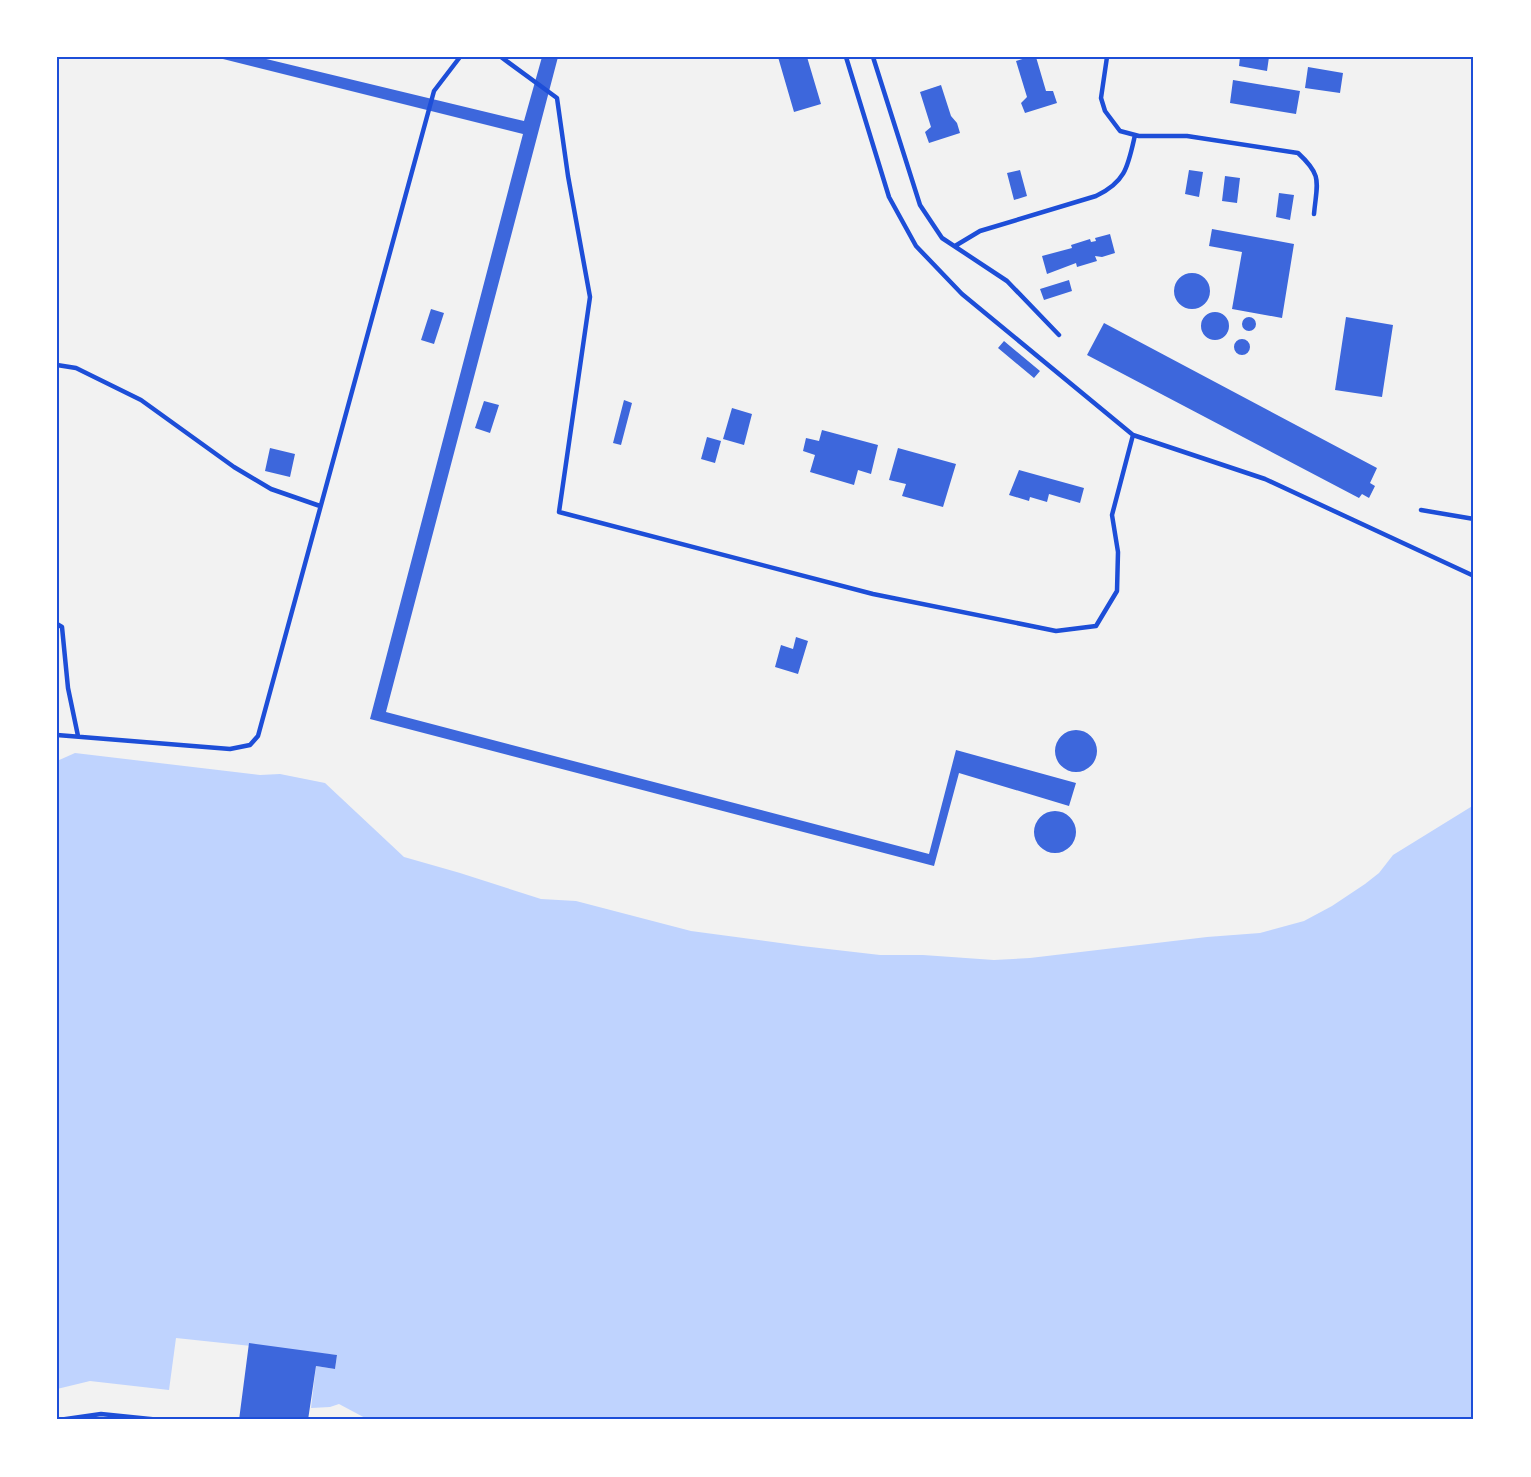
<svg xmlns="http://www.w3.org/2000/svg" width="1531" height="1477" viewBox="0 0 1531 1477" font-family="'Public Sans',sans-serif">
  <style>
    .water { fill: #bfd3fe }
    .building { fill: #3d67dc }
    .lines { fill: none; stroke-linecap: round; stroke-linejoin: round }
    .service { stroke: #1d4ed8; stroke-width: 4.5 }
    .neatline { fill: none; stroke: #1d4ed8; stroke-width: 2 }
  </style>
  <rect width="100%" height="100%" fill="#f2f2f2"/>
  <path class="water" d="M75,753l185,22 20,-1 45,9 79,74 56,16 81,26 35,2 115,30 111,15 78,9h43l71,5 36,-2 177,-21 53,-4 44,-12 28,-15 33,-22 14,-11 14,-18 81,-50v615h-1105l-30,-16 -9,3 -19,1 5,-42 19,3 2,-14 -161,-17 -7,52 -79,-9 -33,8v-628z"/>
  <path class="building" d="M215,57h43l266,64 18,-64h16l-172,655 543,142 27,-104 120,33 -7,23 -110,-33 -25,93 -564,-147 153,-585z
    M778,57h29l14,47 -27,8z
    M1029,57h7l10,34h7l4,12 -32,10 -4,-10 6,-6 -11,-36z
    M1240,57h29l-2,14 -28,-5z
    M1308,67l35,6 -3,20 -35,-5z
    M1233,80l67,11 -4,23 -66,-11z
    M941,85l10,31 6,7 3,10 -31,10 -4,-11 6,-5 -11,-35z
    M1020,170l7,26 -13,4 -7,-27z
    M1189,170l14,2 -4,25 -14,-3z
    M1225,176l15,2 -3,25 -15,-2z
    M1279,193l15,2 -4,25 -14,-3z
    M1212,229l82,15 -12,74 -50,-9 10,-57 -33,-6z
    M1110,234l5,19 -13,4 -7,-1 2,5 -20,6 -1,-4 -29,11 -5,-18 30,-8 -1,-3 19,-6 1,3 5,-1 -1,-3z
    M1174 291a18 18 0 1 1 36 0a18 18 0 1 1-36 0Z
    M1069,280l3,11 -28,9 -4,-11z
    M431,309l13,4 -10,31 -13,-4z
    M1201 326a14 14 0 1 1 28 0a14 14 0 1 1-28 0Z
    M1346,317l47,8 -11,72 -47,-7z
    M1242 324a7 7 0 1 1 14 0a7 7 0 1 1-14 0Z
    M1104,323l273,145 -7,15 5,3 -6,12 -7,-4 -3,4 -272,-143z
    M1234 347a8 8 0 1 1 16 0a8 8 0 1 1-16 0Z
    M1004,341l36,30 -6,7 -36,-30z
    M624,400l8,3 -11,42 -8,-2z
    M484,401l15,4 -9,28 -15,-5z
    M732,408l20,6 -8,31 -21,-6z
    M822,430l56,15 -7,29 -13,-4 -4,15 -44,-13 5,-17 -12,-4 3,-13 13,3z
    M707,437l14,4 -6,22 -14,-4z
    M270,448l25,6 -5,23 -25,-6z
    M898,448l58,16 -13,43 -41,-11 4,-12 -17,-4z
    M1019,470l65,18 -4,15 -31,-9 -2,8 -17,-5 -1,4 -20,-6z
    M796,637l12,4 -10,33 -23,-7 6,-22 12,4z
    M1055 751a21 21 0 1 1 42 0a21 21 0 1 1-42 0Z
    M1034 832a21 21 0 1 1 42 0a21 21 0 1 1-42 0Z
    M249,1343l88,12 -2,14 -19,-3 -8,54h-69z"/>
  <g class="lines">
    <path class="service" d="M501,57l56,41 11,78 22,121 -31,215 314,82 183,37 40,-5 21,-35 1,-39 -6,-37 21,-80 -171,-141 -46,-48 -27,-49 -43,-140
      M873,57l47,148 22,33 65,43 52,54
      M1107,57l-6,41 4,13 15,20 19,5h48l111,17c25,23 19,29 16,61
      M955,246l25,-15 116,-35c30,-14 32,-30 39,-61
      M57,365l19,3 65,32 93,67 37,22 49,17
      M1133,435l132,44 209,97
      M1421,510l53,9
      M57,624l5,3 6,61 10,48
      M57,735l173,14 20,-4 8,-9 176,-645 26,-34
      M59,1420l42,-6 59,6"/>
  </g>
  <rect width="1531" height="1477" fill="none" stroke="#ffffff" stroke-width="117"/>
  <rect x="58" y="58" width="1414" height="1360" class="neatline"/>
</svg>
